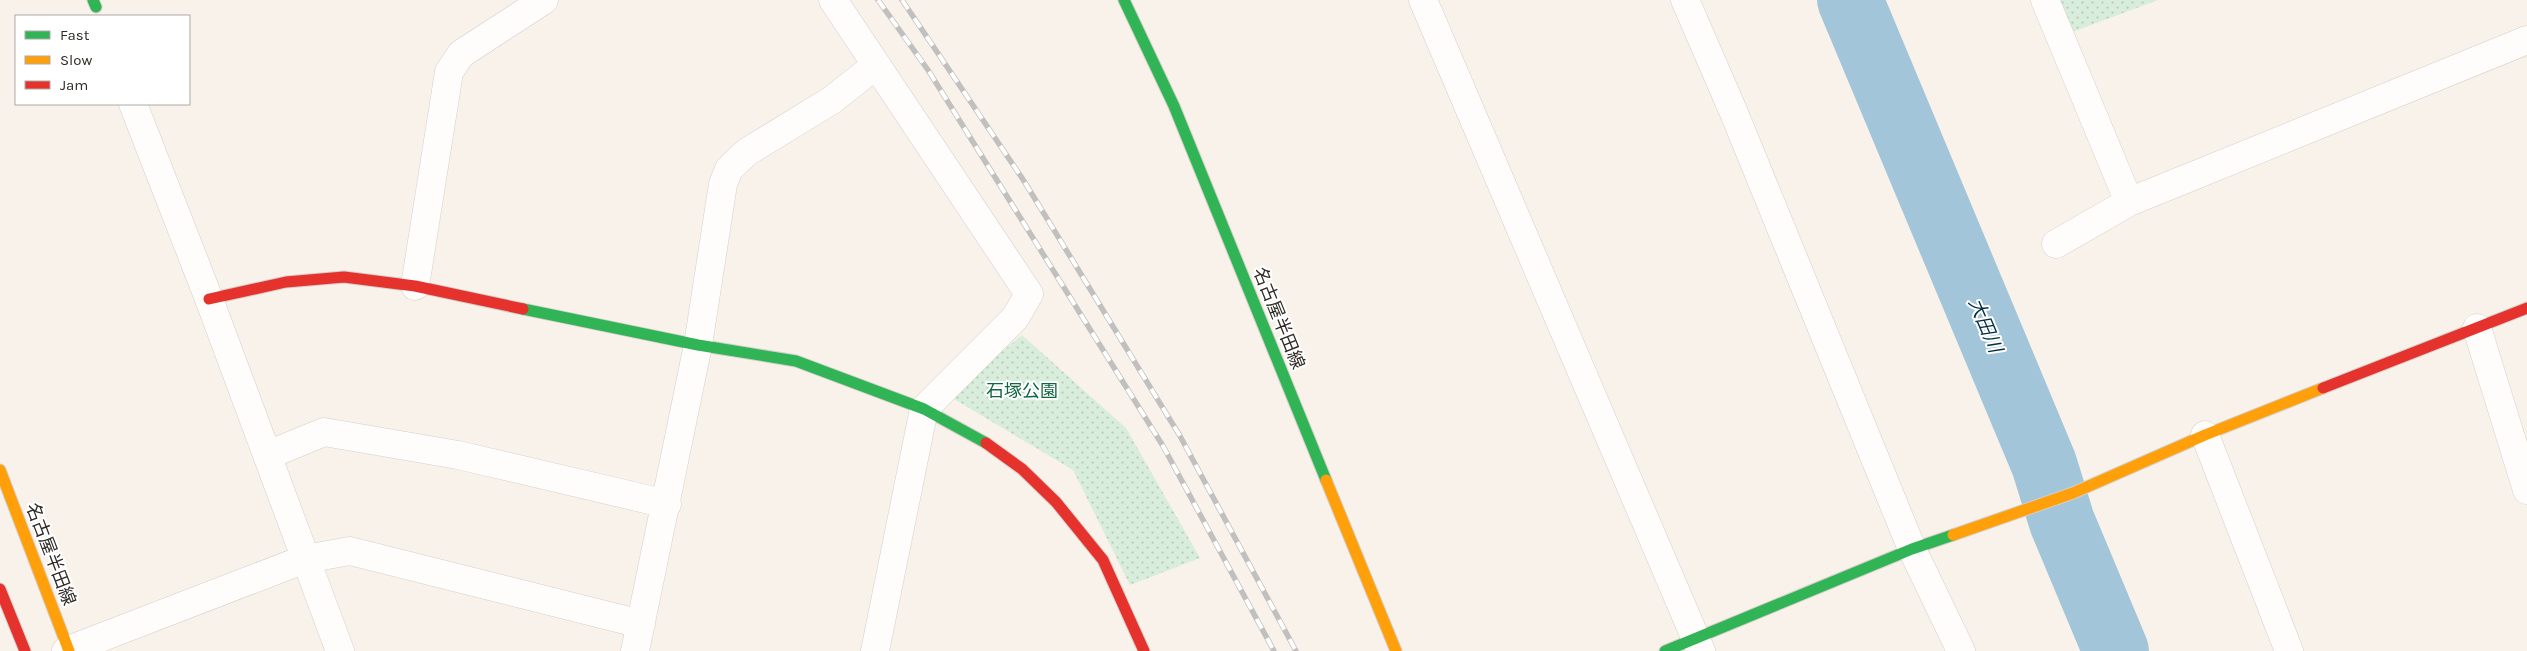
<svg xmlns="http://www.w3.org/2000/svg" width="2527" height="651" viewBox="0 0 2527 651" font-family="Karla,'Noto Sans JP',sans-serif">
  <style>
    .park { fill: url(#park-dots) }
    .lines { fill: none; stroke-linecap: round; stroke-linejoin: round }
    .river { stroke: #a3c5da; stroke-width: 66 }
    .street-casing { stroke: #d4cfc9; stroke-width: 29 }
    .fast-casing { stroke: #d4cfc9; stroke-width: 13 }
    .slow-casing { stroke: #d4cfc9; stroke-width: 13 }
    .jam-casing { stroke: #d4cfc9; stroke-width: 13 }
    .street { stroke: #fefdfc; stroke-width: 28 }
    .fast { stroke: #30b455; stroke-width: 11 }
    .slow { stroke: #ff9f0a; stroke-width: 11 }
    .jam { stroke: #e5322d; stroke-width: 11 }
    .rail-casing { stroke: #c1c0be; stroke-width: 5.5 }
    .rail { stroke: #fff; stroke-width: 4; stroke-dasharray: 11; stroke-linecap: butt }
    .labels { text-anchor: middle; stroke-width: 4; stroke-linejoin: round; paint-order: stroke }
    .street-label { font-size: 18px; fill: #2f2b26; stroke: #fff }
    .park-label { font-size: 18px; fill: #136740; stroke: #fff }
    .water-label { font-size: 19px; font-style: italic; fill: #033045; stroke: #fff }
  </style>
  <defs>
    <pattern id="park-dots" width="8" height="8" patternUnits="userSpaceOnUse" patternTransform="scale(1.25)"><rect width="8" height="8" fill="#d8eddb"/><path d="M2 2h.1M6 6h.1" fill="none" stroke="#bacbbc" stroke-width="1.8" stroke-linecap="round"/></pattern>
  </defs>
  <rect width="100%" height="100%" fill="#f8f2eb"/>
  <path class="park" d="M2045,0h113l-99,37z
    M1022,335l104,93 74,130 -70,27 -57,-115 -124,-74z"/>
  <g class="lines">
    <path class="river" d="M1850,0l194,464 18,58 54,129"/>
    <g class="street-casing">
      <path id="street" d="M833,0l196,294 -14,24 -91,91 -49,242
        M1423,0l278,651
        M1685,0l49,113 178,436 49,102
        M2045,0l84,202 398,-162
        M133,104l76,195 131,352
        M2056,244l73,-42
        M415,286l34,-214 12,-18 83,-54
        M2477,328l50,162
        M2205,435l84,216
        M268,455l56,-23 134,23 209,49
        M66,651l239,-92 45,-8 291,73
        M635,651l63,-306 25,-161 6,-15 18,-17 85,-52 44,-35"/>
    </g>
    <g class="fast-casing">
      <path id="fast" d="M93,0l3,7
        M1124,0l50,106 152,374
        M523,309l175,36 98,16 128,48 62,34
        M1665,651l247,-102 41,-14"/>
    </g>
    <g class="slow-casing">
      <path id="slow" d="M0,470l69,181
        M1326,480l70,171
        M1953,535l120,-42 132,-58 118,-47"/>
    </g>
    <g class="jam-casing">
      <path id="jam" d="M209,299l77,-17 58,-5 71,9 108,23
        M2323,388l204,-80
        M986,443l36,26 34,33 47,58 41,91
        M0,589l25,62"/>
    </g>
    <use href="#street" class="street"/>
    <use href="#fast" class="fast"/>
    <use href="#slow" class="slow"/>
    <use href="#jam" class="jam"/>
    <g class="rail-casing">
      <path id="rail" d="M878,0l50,70 235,376 111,205
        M902,0l122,181 156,255 116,215"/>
    </g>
    <use href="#rail" class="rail"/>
  </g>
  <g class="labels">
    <g class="street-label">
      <text transform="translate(1279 318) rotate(68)" y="6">名古屋半田線</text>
      <text transform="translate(51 554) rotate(69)" y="6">名古屋半田線</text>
    </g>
    <g class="park-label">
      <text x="1022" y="397">石塚公園</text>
    </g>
    <g class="water-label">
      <text transform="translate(1986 325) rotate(67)" y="7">大田川</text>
    </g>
  </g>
  <rect x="15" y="15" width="175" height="90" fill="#ffffff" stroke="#acaaa8"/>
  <rect x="25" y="31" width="25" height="8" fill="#30b455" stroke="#acaaa8"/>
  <text x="60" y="40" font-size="15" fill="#2f2b26">Fast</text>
  <rect x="25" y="56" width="25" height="8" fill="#ff9f0a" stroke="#acaaa8"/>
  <text x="60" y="65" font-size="15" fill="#2f2b26">Slow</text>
  <rect x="25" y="81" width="25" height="8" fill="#e5322d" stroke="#acaaa8"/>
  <text x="60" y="90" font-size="15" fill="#2f2b26">Jam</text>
</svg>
